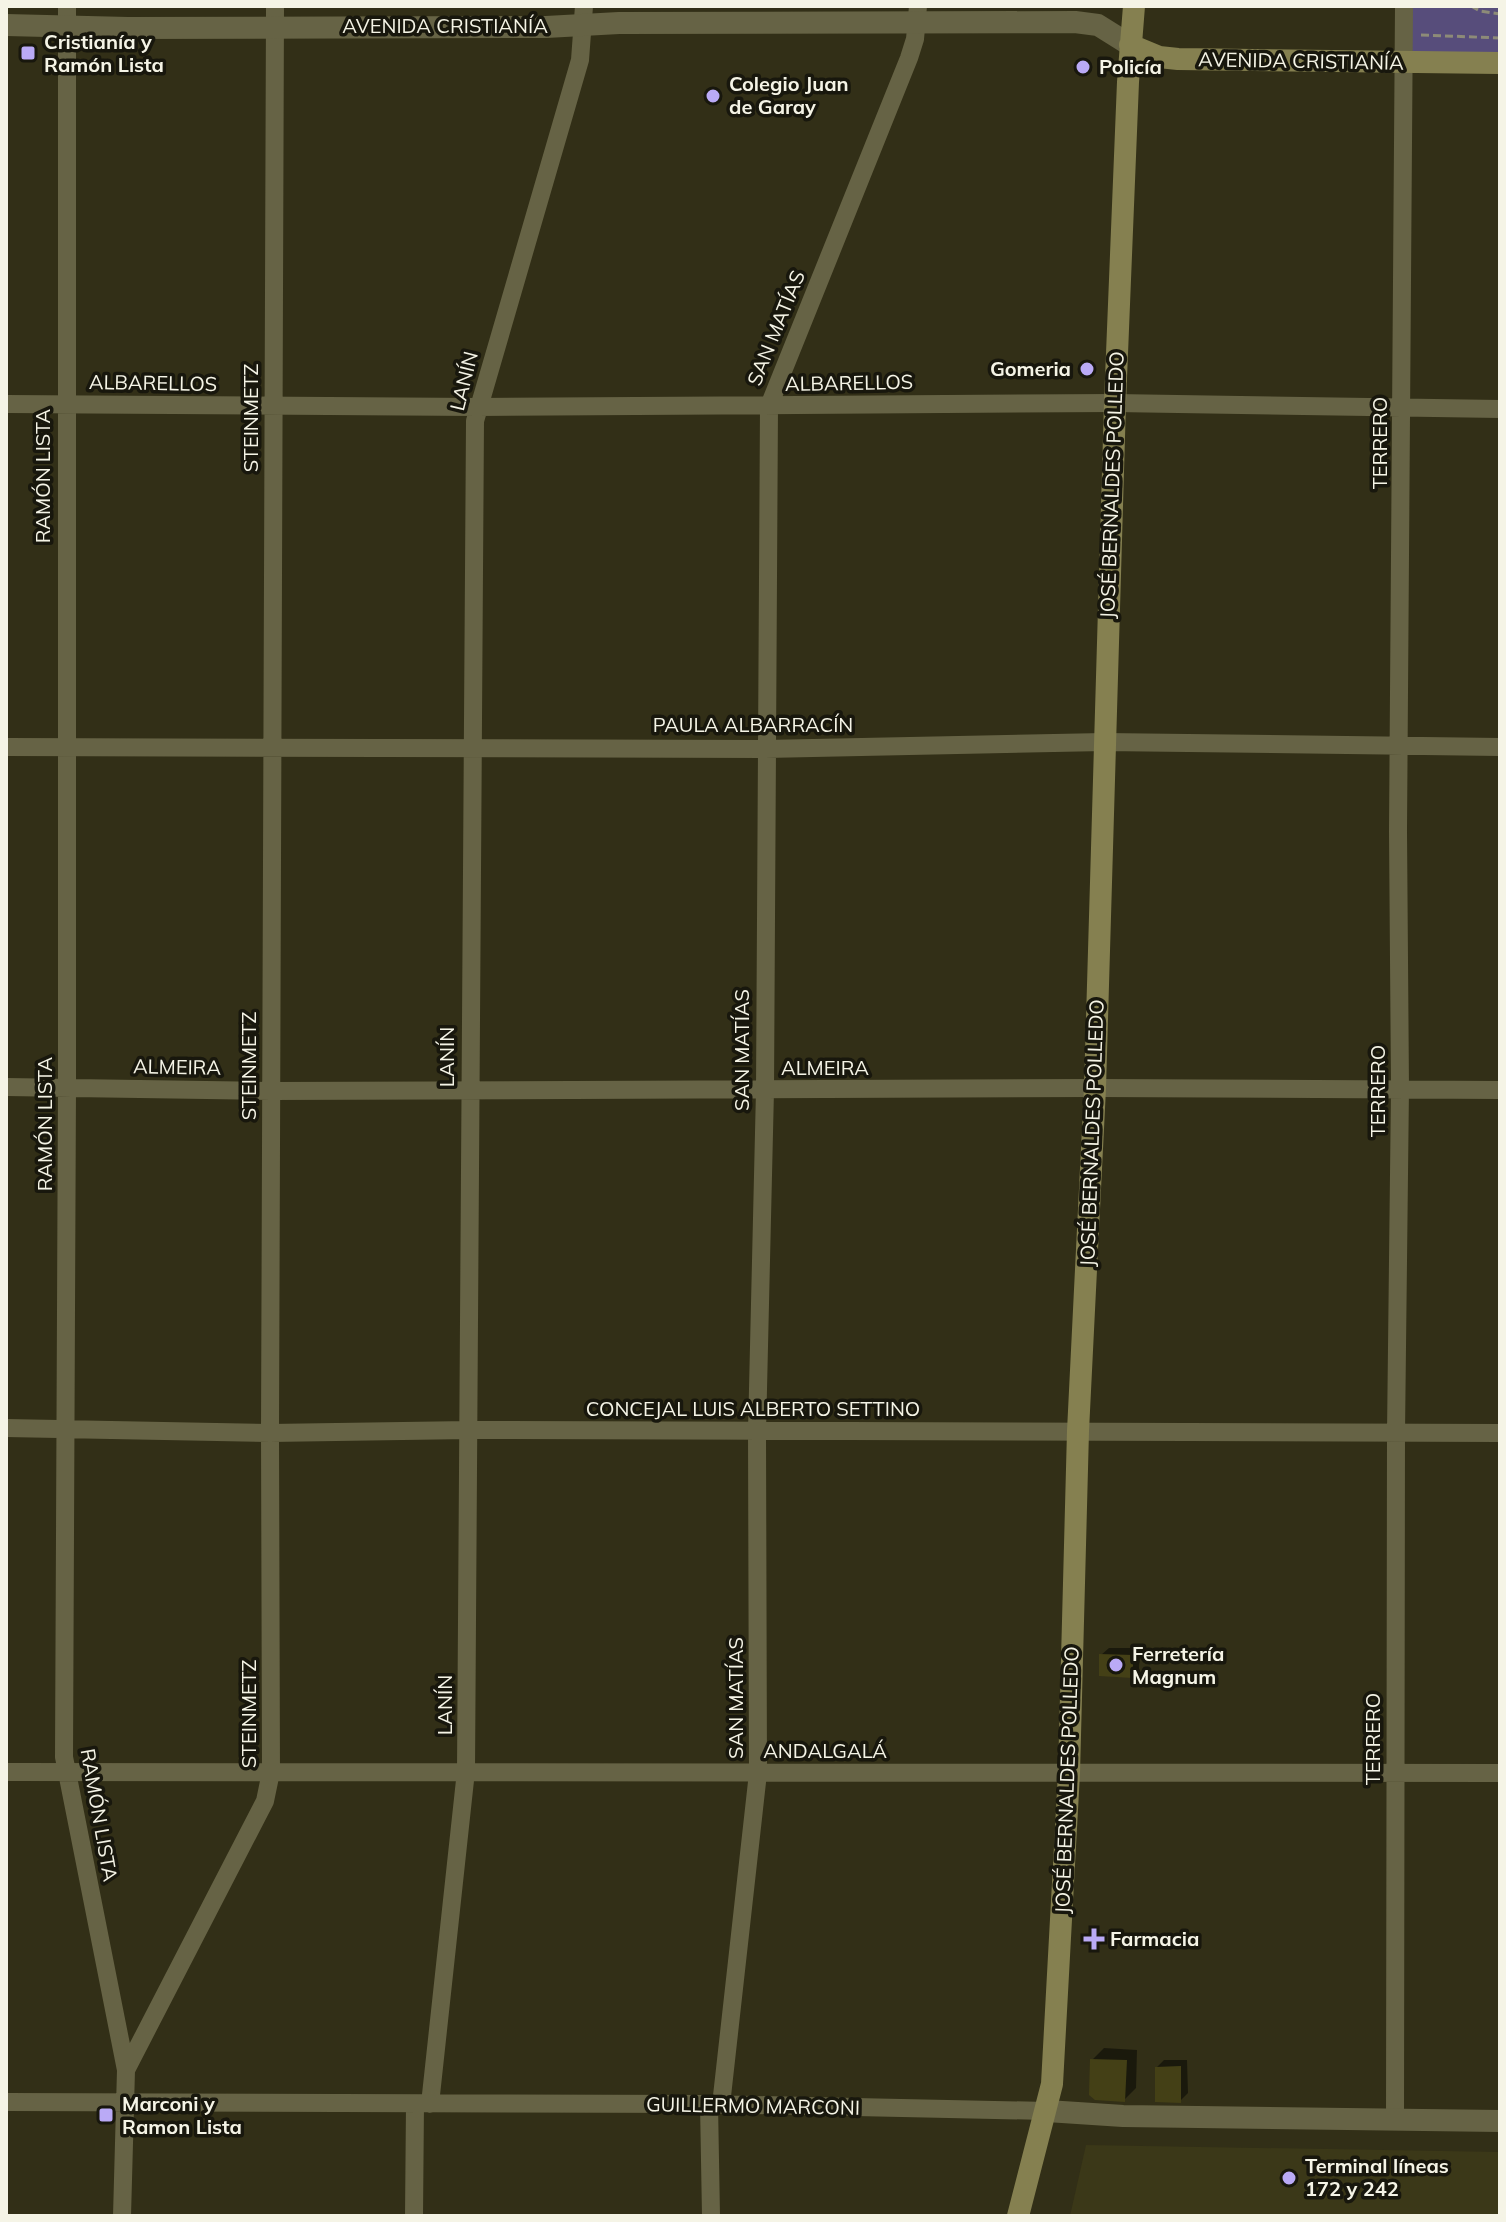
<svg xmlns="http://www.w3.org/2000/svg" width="1506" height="2222" viewBox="0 0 1506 2222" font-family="Mulish,sans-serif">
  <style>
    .built { fill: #3b3818 }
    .park { fill: #574d7b }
    .shadow { fill: #0007 }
    .building { fill: #444016 }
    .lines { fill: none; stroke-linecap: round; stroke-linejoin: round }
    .path { stroke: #8d8b78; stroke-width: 3; stroke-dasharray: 8 4; stroke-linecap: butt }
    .minor { stroke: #666345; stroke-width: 18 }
    .tertiary { stroke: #666345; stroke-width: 22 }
    .secondary { stroke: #858050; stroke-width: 22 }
    .poi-dot { fill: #baaaf6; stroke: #18170d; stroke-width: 3 }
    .labels { text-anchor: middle; stroke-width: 7; stroke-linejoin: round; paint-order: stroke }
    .street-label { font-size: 20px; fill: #f5f4e6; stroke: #18170d }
    .poi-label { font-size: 20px; font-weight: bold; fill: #f5f4e6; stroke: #18170d; text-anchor: start }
  </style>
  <rect width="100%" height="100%" fill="#322f17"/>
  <path class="built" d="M1086,2145l414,7v64h-430z"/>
  <path class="park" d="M1406,6h94v47l-94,-1z"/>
  <path class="shadow" d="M1109,1648h31l-1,20 -7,7 -31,-20z
    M1104,2048l33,2 -1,38 -12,12 -32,-40z
    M1164,2060h23l1,33 -8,8 -23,-34z"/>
  <path class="building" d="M1099,1654l34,1v23l-34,-2z
    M1090,2059l37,1 -2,42 -30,-2 -6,-5z
    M1181,2066v37l-26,-1v-35z"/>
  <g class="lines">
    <path class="path" d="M1471,6l9,5 20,3
      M1421,35l79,3"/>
    <path class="minor" d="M67,6v1081l-3,670 62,313 -4,146
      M6,404l471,3 638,-4 385,6
      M6,747l759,2 339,-7 396,5
      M6,1087l265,4 824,-3 405,2
      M6,1428l264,5 199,-3 1031,3
      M6,1772l1494,1
      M126,2070l139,-269 6,-29 -1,-339 5,-1427
      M6,2102l703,2 338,7
      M430,2104l36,-333 9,-1350 105,-361 4,-54
      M709,2104l2,112
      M721,2105l37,-332 -1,-341 8,-342 4,-684 140,-348 6,-19 3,-33
      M1395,2119l1,-685 4,-346 -2,-257 6,-825
      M414,2216l1,-112"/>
    <path class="tertiary" d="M6,25l122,3 418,-1 73,-4 456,-1 23,3 32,20
      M1047,2111l76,5 377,5"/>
    <path class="secondary" d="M1130,45l29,12 19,2 322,4
      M1018,2216l34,-132 17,-311 9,-342 17,-343 20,-685 13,-321 6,-76"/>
  </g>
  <g class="poi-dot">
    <rect x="20" y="45" width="16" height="16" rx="4"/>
    <circle cx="1083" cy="67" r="8"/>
    <circle cx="713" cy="96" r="8"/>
    <circle cx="1087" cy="369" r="8"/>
    <circle cx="1116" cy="1665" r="8"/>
    <path d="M1090 1927h8v8h8v8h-8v8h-8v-8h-8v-8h8z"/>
    <rect x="98" y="2107" width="16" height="16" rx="4"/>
    <circle cx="1289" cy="2178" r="8"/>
  </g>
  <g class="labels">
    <g class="street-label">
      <text x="445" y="33">AVENIDA CRISTIANÍA</text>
      <text transform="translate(1301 61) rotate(1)" y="7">AVENIDA CRISTIANÍA</text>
      <text transform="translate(776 328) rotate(-68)" y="7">SAN MATÍAS</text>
      <text transform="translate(464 381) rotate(-76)" y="7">LANÍN</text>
      <text transform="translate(153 383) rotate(1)" y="7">ALBARELLOS</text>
      <text transform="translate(849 383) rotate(-1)" y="7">ALBARELLOS</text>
      <text transform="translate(251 418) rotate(-90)" y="7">STEINMETZ</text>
      <text transform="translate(1380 443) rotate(-90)" y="7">TERRERO</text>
      <text transform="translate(43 476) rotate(-90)" y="7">RAMÓN LISTA</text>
      <text transform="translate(1112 485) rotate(-88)" y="7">JOSÉ BERNALDES POLLEDO</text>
      <text x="753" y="732">PAULA ALBARRACÍN</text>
      <text transform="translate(742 1050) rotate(-90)" y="7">SAN MATÍAS</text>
      <text transform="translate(447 1057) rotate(-90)" y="7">LANÍN</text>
      <text transform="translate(249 1066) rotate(-90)" y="7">STEINMETZ</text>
      <text transform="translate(177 1067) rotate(1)" y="7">ALMEIRA</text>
      <text x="825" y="1075">ALMEIRA</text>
      <text transform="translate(1378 1091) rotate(-90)" y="7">TERRERO</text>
      <text transform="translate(45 1124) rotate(-90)" y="7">RAMÓN LISTA</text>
      <text transform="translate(1092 1133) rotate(-88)" y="7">JOSÉ BERNALDES POLLEDO</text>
      <text x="753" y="1416">CONCEJAL LUIS ALBERTO SETTINO</text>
      <text transform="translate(736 1698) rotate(-90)" y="7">SAN MATÍAS</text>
      <text transform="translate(445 1705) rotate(-90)" y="7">LANÍN</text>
      <text transform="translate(249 1714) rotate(-90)" y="7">STEINMETZ</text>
      <text transform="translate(1373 1739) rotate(-90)" y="7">TERRERO</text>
      <text x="825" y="1758">ANDALGALÁ</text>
      <text transform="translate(1067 1780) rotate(-88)" y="7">JOSÉ BERNALDES POLLEDO</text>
      <text transform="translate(99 1815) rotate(80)" y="7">RAMÓN LISTA</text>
      <text transform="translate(753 2106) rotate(1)" y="7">GUILLERMO MARCONI</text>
    </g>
    <g class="poi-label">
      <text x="44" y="49">Cristianía y<tspan x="44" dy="23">Ramón Lista</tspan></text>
      <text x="1099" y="74">Policía</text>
      <text x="729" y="91">Colegio Juan<tspan x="729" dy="23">de Garay</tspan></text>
      <text x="1071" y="376" text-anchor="end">Gomeria</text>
      <text x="1132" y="1661">Ferretería<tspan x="1132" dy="23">Magnum</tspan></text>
      <text x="1110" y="1946">Farmacia</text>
      <text x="122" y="2111">Marconi y<tspan x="122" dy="23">Ramon Lista</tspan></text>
      <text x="1305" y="2173">Terminal líneas<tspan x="1305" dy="23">172 y 242</tspan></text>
    </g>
  </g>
  <rect width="1506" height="2222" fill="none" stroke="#f5f4e6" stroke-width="16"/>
</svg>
